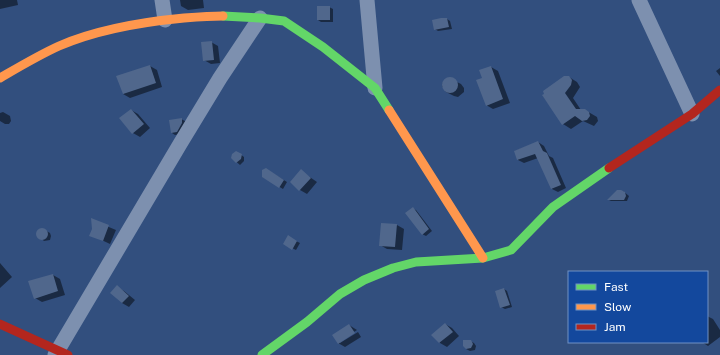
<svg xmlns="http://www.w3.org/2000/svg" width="720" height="355" viewBox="0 0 720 355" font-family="'Public Sans',sans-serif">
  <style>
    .shadow { fill: #0007 }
    .building { fill: #50678c }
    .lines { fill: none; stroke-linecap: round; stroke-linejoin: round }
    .street { stroke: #7d90af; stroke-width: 15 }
    .fast { stroke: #63d668; stroke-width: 9 }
    .slow { stroke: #ff974d; stroke-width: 9 }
    .jam { stroke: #b3261e; stroke-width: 9 }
  </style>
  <rect width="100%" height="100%" fill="#324f7e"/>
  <path class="shadow" d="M0,0h17l1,5 -18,4z
    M180,0h23l1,8 -16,2 -7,-4z
    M329,7l4,2v13h-12l-3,-2z
    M447,19l3,2 2,8 -14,2 -3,-2z
    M211,42l7,4 2,17 -9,1 -7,-4z
    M150,66l7,4 5,17 -32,11 -7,-4z
    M491,67l7,4 12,32 -17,6 -7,-4z
    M720,68v8l-4,-5z
    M569,77l8,5 3,5 -7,11 8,12h4l12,7 1,4 -4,5 -11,-5 -12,8 -8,-5 -20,-28z
    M449,78l12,6 3,4v4l-6,5 -4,-1 -8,-4 -4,-6 1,-4z
    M131,110l7,4 12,14 -10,9 -7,-4z
    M3,112l7,4 1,5 -2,3h-4l-5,-3v-8z
    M181,119l4,2v4l-5,9 -5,1 -3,-2z
    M538,142l6,4 5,10 4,2 13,30 -8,4 -6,-3 -14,-31 -14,5 -6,-3 -3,-9z
    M240,154l4,3v4l-4,4 -8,-7z
    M266,169l21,13 -4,7 -20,-12z
    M301,171l16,11 -10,12 -7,-4z
    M623,191l6,5 -2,5h-16l-2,-1z
    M413,209l3,1 16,21 -6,5 -4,-2z
    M92,220l24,10 -6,14 -19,-9 2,-6z
    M397,225l7,4 -2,21 -15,-1 -7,-4z
    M43,229l7,4 1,3 -1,4 -6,1 -6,-6 2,-5z
    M288,237l12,6 -4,7 -12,-6z
    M0,263l12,14 -12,11z
    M53,275l7,4 5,16 -23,7 -7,-4z
    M117,287l7,4 11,9 -6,7 -7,-4z
    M504,289l3,2 5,16 -7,2 -4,-2z
    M707,316l6,3 7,11v7l-12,9 -6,-4h5z
    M445,324l7,4 7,8 -12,11 -7,-4 -7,-8z
    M349,325l8,5 -17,11v2l18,-11 3,5 -16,10 -7,-4z
    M470,341l4,2 2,3 -1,4 -5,1 -4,-2z"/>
  <path class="building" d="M317,6h13v14h-13z
    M441,18h6l2,9 -15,3 -2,-10z
    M212,41l2,19 -11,1 -2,-19z
    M150,65l6,18 -33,11 -7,-18z
    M491,66l12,33 -17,7 -10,-26 6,-2 -3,-8z
    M564,76h5l3,4 -1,5 -6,8 11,16h9l4,3 1,4 -3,4 -5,1 -7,-5 -13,9 -20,-30 2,-1 -1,-3z
    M442 85a8 8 0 1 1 16 0a8 8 0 1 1-16 0Z
    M131,109l13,15 -12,10 -13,-16z
    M182,118v5l-5,9 -6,1 -2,-13z
    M538,141l5,10 4,2 14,32 -10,4 -16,-35 -18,6 -3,-9z
    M236,151l6,3 -1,5 -5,4 -5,-5 1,-4z
    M266,168l18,12 -5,8 -17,-11v-7z
    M301,169l10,9 -12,13 -9,-9z
    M617,190h4l4,2 1,4 -2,4h-17z
    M413,207l16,22 -7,6 -17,-22z
    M91,218l18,7 -6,16 -14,-5 3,-7z
    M381,223l16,1 -2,23 -16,-1z
    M36 234a6 6 0 1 1 12 0a6 6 0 1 1-12 0Z
    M288,235l9,6 -5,9 -9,-6z
    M53,274l5,17 -24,8 -6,-18z
    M117,285l12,11 -7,7 -12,-10z
    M504,288l6,17 -10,3 -5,-17z
    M445,323l8,9 -14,11 -8,-8z
    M349,324l6,9 -17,11 -6,-9z
    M463,340h8l2,4 -2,4 -5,1 -3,-3z"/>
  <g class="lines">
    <path class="street" d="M162,0l3,20
      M367,0l8,88
      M639,0l53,114
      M55,355l125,-211 40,-66 40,-60"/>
    <path class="fast" d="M223,16l37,2 24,3 39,26 52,41 14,22
      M262,355l45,-33 33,-28 24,-14 29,-12 23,-6 67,-4 28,-8 42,-43 56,-39"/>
    <path class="slow" d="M0,78c19,-11 39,-23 59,-32 39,-17 83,-24 125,-28 13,-1 26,-2 39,-2
      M389,110l94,148"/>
    <path class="jam" d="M609,168l83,-54 28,-24
      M0,324l68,31"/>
  </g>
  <rect x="568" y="271" width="140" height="72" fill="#13489d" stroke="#7191c4"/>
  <rect x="576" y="284" width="20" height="6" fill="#63d668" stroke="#7191c4"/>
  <text x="604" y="291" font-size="12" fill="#ffffff">Fast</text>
  <rect x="576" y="304" width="20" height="6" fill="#ff974d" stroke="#7191c4"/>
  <text x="604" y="311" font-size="12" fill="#ffffff">Slow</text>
  <rect x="576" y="324" width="20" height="6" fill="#b3261e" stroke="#7191c4"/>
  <text x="604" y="331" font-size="12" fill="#ffffff">Jam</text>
</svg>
